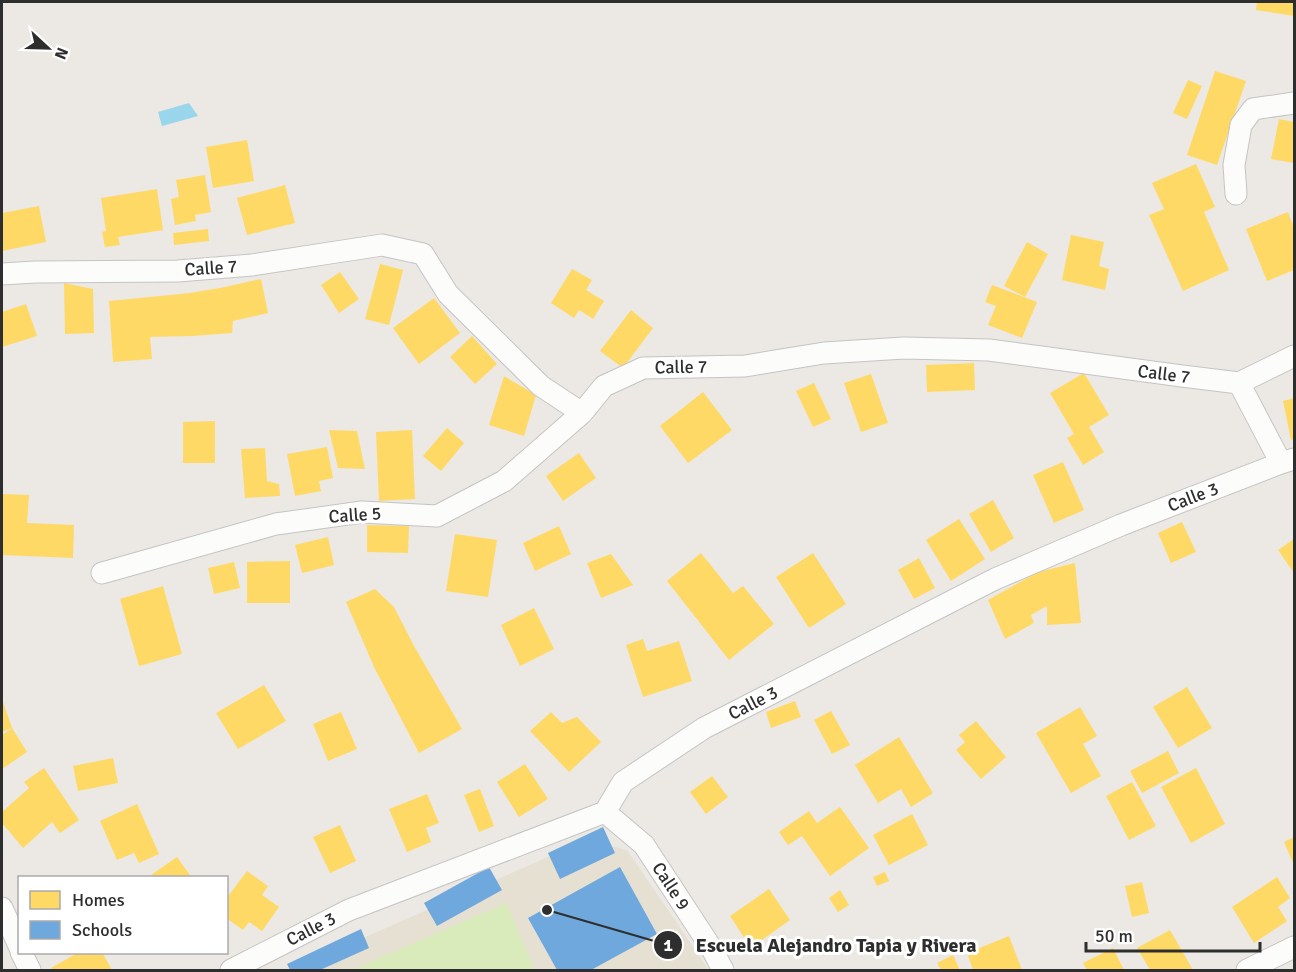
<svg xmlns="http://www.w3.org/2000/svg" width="1296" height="972" viewBox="0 0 1296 972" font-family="Signika,sans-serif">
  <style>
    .education { fill: #e6e0d3 }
    .pitch { fill: #d9eabb }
    .water { fill: #99d6ec }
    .homes { fill: #ffd966 }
    .schools { fill: #6fa8dc }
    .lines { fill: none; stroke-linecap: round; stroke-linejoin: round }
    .minor-casing { stroke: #c5c4c5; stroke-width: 23 }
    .minor { stroke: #fcfcfb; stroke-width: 21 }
    .labels { text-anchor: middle; stroke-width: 6; stroke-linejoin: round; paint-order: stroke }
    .street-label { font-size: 18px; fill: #2e2e2e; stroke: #fff }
    .leader { fill: none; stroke: #2e2e2e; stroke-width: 2 }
    .callout-dot { fill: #2e2e2e; stroke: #fff; stroke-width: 2 }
    .mark-label { font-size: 18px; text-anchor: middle; font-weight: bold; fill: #fff }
    .callout-label { font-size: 20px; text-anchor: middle; font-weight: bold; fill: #2e2e2e; stroke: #fff; stroke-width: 6; stroke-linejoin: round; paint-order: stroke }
  </style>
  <rect width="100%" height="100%" fill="#ece8e4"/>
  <path class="education" d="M587,840l40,10 82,120h-419z"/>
  <path class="pitch" d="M506,903l29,67h-183z"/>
  <path class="water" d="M189,103l9,13 -36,10 -4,-14z"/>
  <path class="homes" d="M1257,2h37v14l-38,-6z
    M1215,71l31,10 -29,84 -30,-10z
    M1188,80l14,6 -15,33 -14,-6z
    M1279,119l15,3v41l-23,-4z
    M247,140l7,41 -41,7 -7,-41z
    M1196,164l19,43 -11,5 25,58 -46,21 -34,-76 15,-6 -12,-26z
    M205,175l6,37 -16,3 1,6 -21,4 -4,-26 8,-2 -3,-17z
    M285,185l10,38 -48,12 -10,-37z
    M157,189l6,41 -45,7 2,8 -15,2 -3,-15 4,-1 -5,-33z
    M39,206l7,36 -44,9v-38z
    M1288,212l6,16v42l-27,11 -21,-52z
    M208,229l1,12 -35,4 -1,-12z
    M1071,235l33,7 -5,24 10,3 -4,21 -43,-10z
    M1027,242l21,12 -23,43 -21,-11z
    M380,264l23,6 -14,55 -24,-6z
    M572,269l20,11 -6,10 18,11 -11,18 -14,-9 -5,8 -23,-15z
    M340,272l19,27 -20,14 -18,-28z
    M261,279l7,34 -35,8 -1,12 -39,3 -43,1 2,22 -39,3 -4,-61 81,-8 35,-6z
    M64,283l29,6 1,44 -29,1z
    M992,285l45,17 -15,36 -34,-13 8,-19 -11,-4z
    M434,298l26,35 -41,31 -26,-36z
    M26,304l11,32 -35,11v-35z
    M631,310l22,18 -30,40 -23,-17z
    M472,336l25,28 -22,20 -25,-27z
    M974,363l1,27 -48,2 -1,-27z
    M1084,373l25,42 -20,12 15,25 -21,13 -16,-27 7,-4 -24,-41z
    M871,374l17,49 -27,9 -17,-49z
    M504,376l32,19 -12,41 -35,-11z
    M814,383l17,36 -18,8 -17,-36z
    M703,392l29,38 -44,33 -28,-37z
    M1294,398v41l-3,1 -8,-39z
    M215,421v42h-32v-41z
    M447,428l17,15 -23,28 -18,-15z
    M329,430l28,1 8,38 -27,-1z
    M412,430l3,69 -36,2 -3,-69z
    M327,447l6,31 -14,3 2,10 -26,5 -8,-42z
    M265,448l2,33 12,3 1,12 -35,2 -4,-49z
    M579,453l17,25 -33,23 -17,-25z
    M1063,462l21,48 -30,13 -21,-48z
    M2,494l27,1 -2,28 47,2 -1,33 -71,-3z
    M993,500l21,38 -23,14 -22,-38z
    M959,519l26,40 -34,22 -25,-41z
    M1182,522l14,30 -25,11 -13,-30z
    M367,525l42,1 -1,27 -41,-1z
    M559,526l12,28 -36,17 -12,-28z
    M455,534l42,6 -9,57 -42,-6z
    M328,537l6,28 -32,8 -7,-28z
    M1294,539v34l-16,-23z
    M701,553l32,40 10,-7 31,38 -45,36 -62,-79z
    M813,553l33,51 -37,24 -33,-51z
    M611,554l22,31 -32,13 -14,-35z
    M919,558l16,30 -21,11 -16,-29z
    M290,561v42h-43v-41z
    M234,562l6,26 -26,6 -6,-26z
    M1075,563l6,60 -34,2v-19l-16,9 3,8 -29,16 -17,-39 50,-28z
    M163,586l19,68 -43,12 -19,-67z
    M375,589l19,18 20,39 48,83 -43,24 -45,-86 -28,-65z
    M534,608l20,41 -34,17 -19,-41z
    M643,639l4,12 32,-10 13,40 -49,16 -17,-52z
    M264,685l22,36 -48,28 -22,-36z
    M1187,687l25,41 -34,20 -25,-41z
    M2,699l10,29 -10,4z
    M795,701l6,16 -30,11 -5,-16z
    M1080,707l17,29 -14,8 18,32 -30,17 -35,-60z
    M831,711l19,34 -18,9 -18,-34z
    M341,712l16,37 -29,12 -15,-37z
    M551,712l11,11 15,-6 24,25 -32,30 -39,-41z
    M976,721l30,36 -25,22 -25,-29 9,-8 -6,-7z
    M12,728l15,24 -25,17v-34z
    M899,737l34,56 -22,14 -10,-18 -23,14 -23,-38z
    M1168,751l11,22 -37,20 -12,-22z
    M113,758l5,25 -40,8 -5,-25z
    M525,764l23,35 -29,18 -22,-35z
    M44,768l35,52 -19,13 -8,-11 -29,26 -21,-25v-11l27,-24 -5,-6z
    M1196,768l29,56 -34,19 -30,-56z
    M712,776l16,21 -22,17 -16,-22z
    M1132,782l24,44 -27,14 -23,-44z
    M480,789l14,37 -15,6 -15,-37z
    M427,794l12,29 -13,5 5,14 -24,10 -18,-43z
    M137,804l22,50 -20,9 -5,-10 -17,7 -17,-39z
    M840,807l29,41 -39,28 -28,-40 -14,9 -9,-13 30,-21 8,12z
    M912,814l16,31 -39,20 -16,-30z
    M340,825l16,36 -26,12 -17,-36z
    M1294,837v28l-10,-23z
    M177,857l13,18 -3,3h-34l-2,-3z
    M247,871l21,15 -6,9 17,12 -17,24 -13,-9 -6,8 -17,-12v-19z
    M885,872l4,9 -12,5 -4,-9z
    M1277,877l13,21 -12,9 9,14 -33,22 -22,-36z
    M1142,882l7,31 -17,4 -7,-31z
    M769,889l21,31 -39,28 -21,-32z
    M840,890l9,15 -11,7 -9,-14z
    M1170,930l23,40h-43l-13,-22z
    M1009,936l13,34h-49l-6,-17z
    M1113,948l11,22h-37l-4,-7z
    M79,952h23l10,18h-59l-2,-2z
    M953,955l7,15h-19l-4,-7z"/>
  <path class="schools" d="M603,827l12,26 -55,26 -12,-26z
    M489,867l13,23 -65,36 -13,-23z
    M620,867l37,67 -66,36h-34l-29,-52z
    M361,929l8,19 -49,22h-30l-3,-6z"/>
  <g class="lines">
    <g class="minor-casing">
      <path id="minor" d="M1236,194l-2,-29 7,-40 12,-16 41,-6
        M2,274l33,-2 143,-1 74,-6 130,-20 41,9 25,40 93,92 41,27
        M1239,383l42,80
        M102,573l174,-49 86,-12 75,4 67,-35 78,-68 22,-27 39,-18 102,-2 79,-13 80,-5 85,2 193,26 57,7 55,-27
        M605,812l39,33 68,104 11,21
        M2,908l18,40
        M21,952l9,18
        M231,970l118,-60 256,-98 18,-30 81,-54 291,-149 126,-54 160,-62 13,-4
        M1247,970l47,-23"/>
    </g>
    <use href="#minor" class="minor"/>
  </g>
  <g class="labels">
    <g class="street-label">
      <text transform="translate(211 268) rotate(-4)" y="6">Calle 7</text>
      <text transform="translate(681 367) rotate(-1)" y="6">Calle 7</text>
      <text transform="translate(1164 374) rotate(7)" y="6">Calle 7</text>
      <text transform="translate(1193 497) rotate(-21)" y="6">Calle 3</text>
      <text transform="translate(355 515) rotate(-4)" y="6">Calle 5</text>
      <text transform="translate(753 703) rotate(-27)" y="6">Calle 3</text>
      <text transform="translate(671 886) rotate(57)" y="6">Calle 9</text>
      <text transform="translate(311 929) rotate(-27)" y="6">Calle 3</text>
    </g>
  </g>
  <path class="leader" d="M547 910L668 945"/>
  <g class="callout-dot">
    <circle cx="547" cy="910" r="6"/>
    <circle cx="668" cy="945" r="15"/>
  </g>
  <g class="mark-label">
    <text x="668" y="951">1</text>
  </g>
  <g class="callout-label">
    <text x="836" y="952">Escuela Alejandro Tapia y Rivera</text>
  </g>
  <rect width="1296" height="972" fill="none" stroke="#2e2e2e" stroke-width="6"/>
  <rect x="18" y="876" width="210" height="78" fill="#ffffff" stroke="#ababab" stroke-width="1.5"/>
  <rect x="30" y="891" width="30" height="18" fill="#ffd966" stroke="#ababab" stroke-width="1.5"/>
  <text x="72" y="906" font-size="18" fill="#2e2e2e">Homes</text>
  <rect x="30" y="921" width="30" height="18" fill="#6fa8dc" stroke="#ababab" stroke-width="1.5"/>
  <text x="72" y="936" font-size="18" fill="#2e2e2e">Schools</text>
  <g transform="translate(48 48) rotate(112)" stroke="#ffffff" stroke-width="4.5" paint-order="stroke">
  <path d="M0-4.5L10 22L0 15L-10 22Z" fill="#2e2e2e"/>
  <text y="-9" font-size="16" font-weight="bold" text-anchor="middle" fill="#2e2e2e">N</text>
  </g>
  <path d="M1086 942v9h174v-9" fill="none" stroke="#2e2e2e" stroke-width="3"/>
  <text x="1095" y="942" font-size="18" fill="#2e2e2e" stroke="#ffffff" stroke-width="4.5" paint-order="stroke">50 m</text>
</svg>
